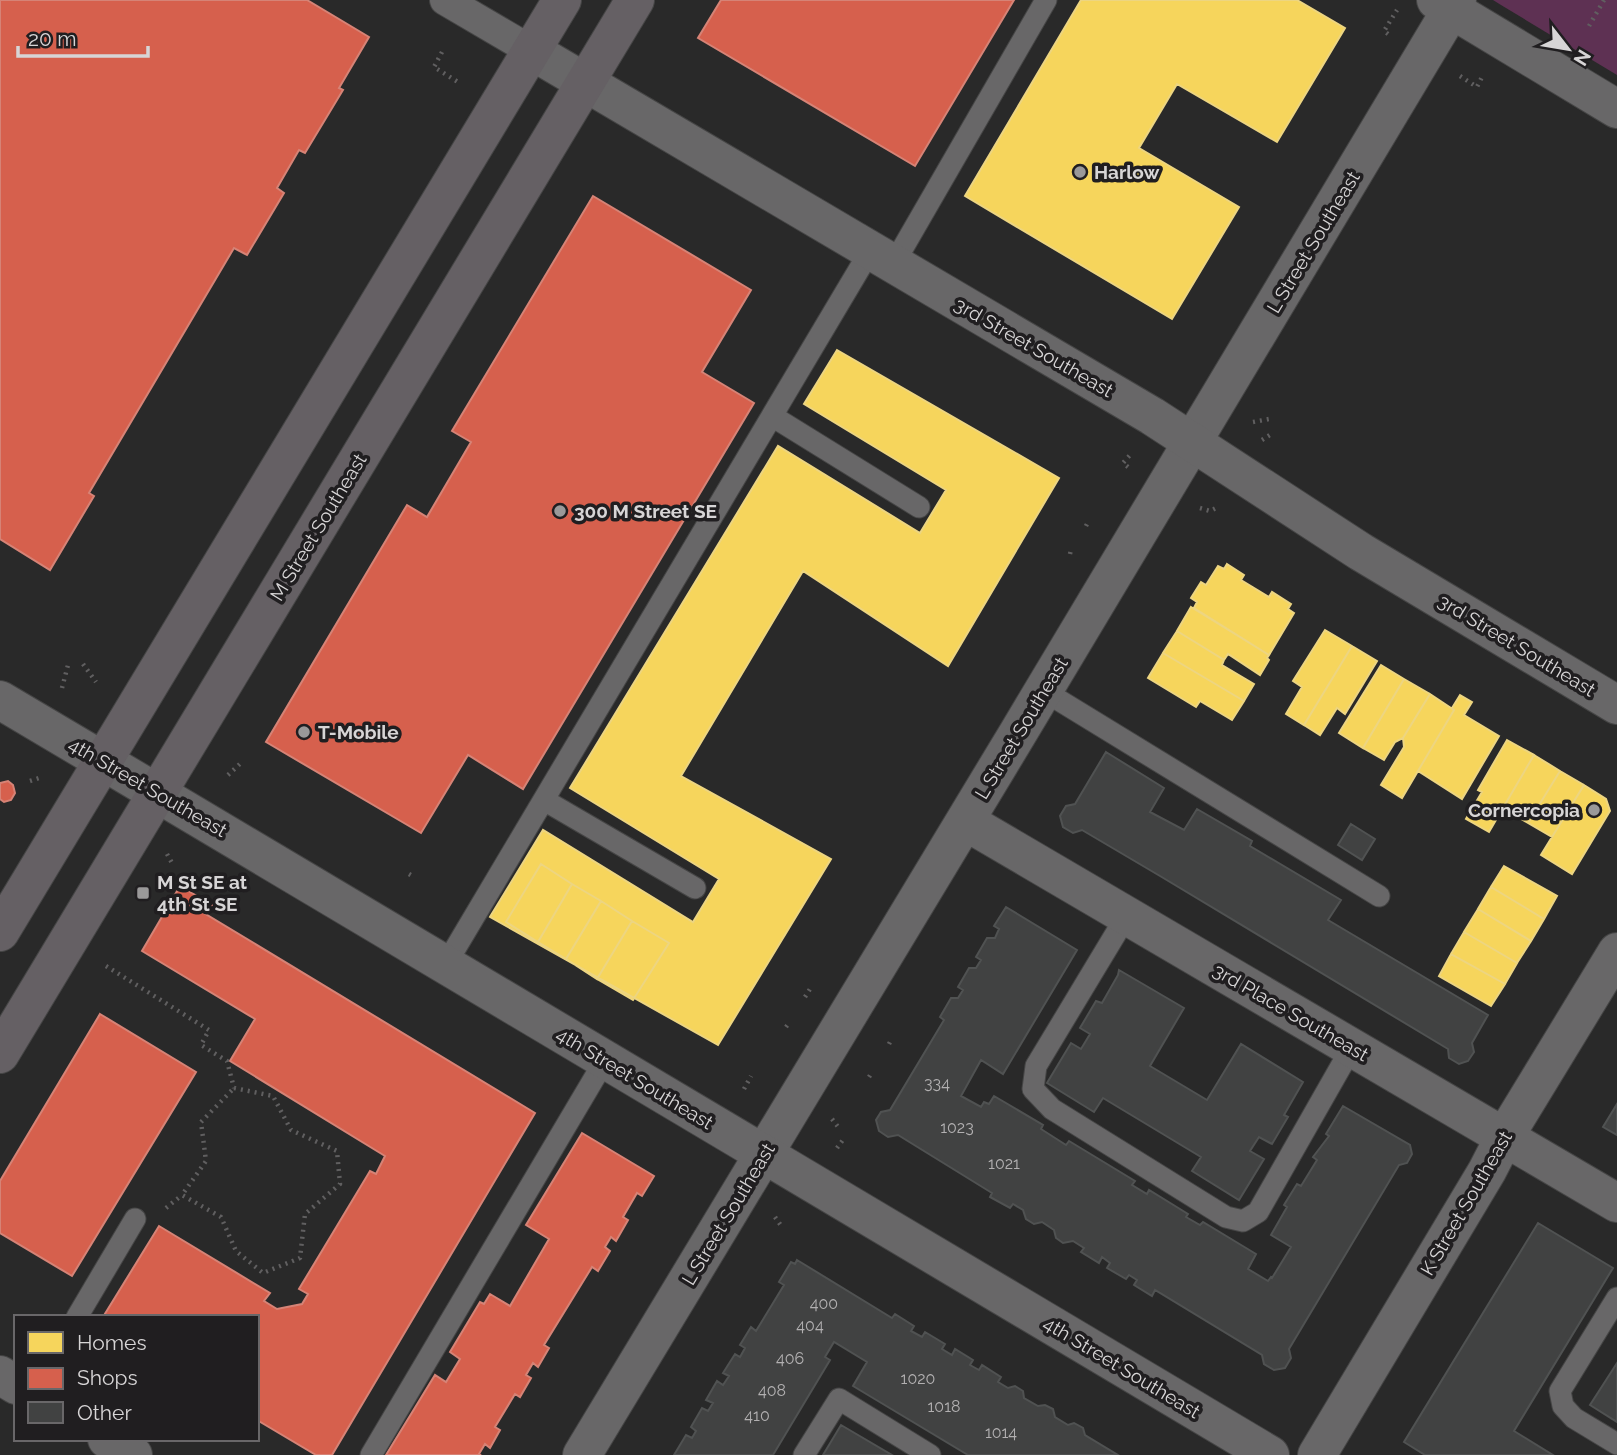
<svg xmlns="http://www.w3.org/2000/svg" width="1617" height="1455" viewBox="0 0 1617 1455" font-family="Raleway,sans-serif">
  <style>
    .green { fill: #5e3153 }
    .homes { fill: #f6d55c; stroke: #edd581; stroke-width: 2 }
    .shops { fill: #d6604d; stroke: #d68376; stroke-width: 2 }
    .building { fill: #414242; stroke: #505252; stroke-width: 2 }
    .lines { fill: none; stroke-linecap: round; stroke-linejoin: round }
    .service-casing { stroke: #454545; stroke-width: 23 }
    .pedestrian-casing { stroke: #454545; stroke-width: 32 }
    .minor-casing { stroke: #454545; stroke-width: 40 }
    .tertiary-casing { stroke: #454545; stroke-width: 40 }
    .primary-casing { stroke: #454545; stroke-width: 40 }
    .path { stroke: #605f60; stroke-width: 4.5; stroke-dasharray: 2 5; stroke-linecap: butt }
    .service { stroke: #686768; stroke-width: 21 }
    .pedestrian { stroke: #686768; stroke-width: 30 }
    .minor { stroke: #686768; stroke-width: 38 }
    .tertiary { stroke: #686768; stroke-width: 38 }
    .primary { stroke: #656064; stroke-width: 38 }
    .poi-dot { fill: #9a9999; stroke: #201e20; stroke-width: 2.5 }
    .labels { text-anchor: middle; stroke-width: 7; stroke-linejoin: round; paint-order: stroke }
    .number-label { font-size: 16px; fill: #b2b0b1 }
    .poi-label { font-size: 19px; font-weight: bold; fill: #d7d5d6; stroke: #201e20; text-anchor: start }
    .street-label { font-size: 19px; fill: #d7d5d6; stroke: #201e20 }
  </style>
  <rect width="100%" height="100%" fill="#292929"/>
  <path class="green" d="M1493,0h124v75l-116,-70z"/>
  <path class="homes" d="M1081,0h216l48,28 -68,114 -100,-58 -38,64 100,59 -67,112 -207,-123z
    M837,350l222,128 -111,188 -145,-95 -122,205 150,83 -113,186 -228,-128 53,-87 150,92 26,-43 -149,-91 208,-342 142,87 26,-43 -142,-86z
    M1227,564l17,11 -3,5 28,17 3,-5 19,12 -3,5 6,4 -25,42 -75,-47 3,-6 -6,-4 10,-16 5,3 12,-19 6,3z
    M1191,607l78,48 -2,3 2,2 -9,15 -32,-21 -4,6 -47,-29z
    M1325,630l27,16 -48,79 -18,-11 16,-27 -9,-6z
    M1177,631l47,29 -2,5 32,19 -10,17 -81,-48z
    M1352,646l25,15 -32,53 -8,-6 -17,27 -16,-10z
    M1163,653l81,48 -12,19 -32,-19 -4,6 -48,-29z
    M1381,665l23,14 -41,69 -24,-15z
    M1404,679l26,15 -27,44 -8,4 -11,18 -21,-12z
    M1430,694l24,16 -52,88 -21,-13 23,-38 -1,-9z
    M1460,695l12,7 -8,13 35,21 -37,63 -44,-28 36,-61 -2,-2z
    M1507,740l27,15 -45,77 -23,-13 16,-27 -4,-2z
    M1534,755l26,16 -32,52 -25,-15z
    M1560,771l24,14 -32,52 -24,-14z
    M1584,785l22,14 4,12 -38,63 -31,-19z
    M541,864l31,20 -34,58 -32,-20z
    M1504,866l53,30 -13,23 -53,-32z
    M572,884l29,17 -35,58 -28,-17z
    M1491,887l53,32 -13,22 -53,-32z
    M601,901l31,20 -35,58 -31,-20z
    M1478,909l53,32 -14,22 -53,-31z
    M632,921l37,22 -36,57 -36,-21z
    M1464,932l53,31 -12,21 -54,-30z
    M1451,954l54,30 -14,22 -52,-30z"/>
  <path class="shops" d="M0,0h307l62,37 -30,51 4,2 -38,63 -6,-3 -22,38 7,5 -37,62 -13,-7 -145,245 5,3 -44,74 -50,-31z
    M721,0h293l-99,166 -217,-128z
    M593,196l158,94 -49,82 52,31 -231,386 -55,-34 -47,78 -155,-91 141,-237 20,12 44,-75 -19,-11z
    M8,781l5,4 2,8 -4,7 -7,2 -4,-3v-16z
    M180,886l32,19 -8,8 331,200 -203,342h-16l-59,-35v-103h-154l56,-91 111,67 -6,8 13,8 25,-5 6,-10 -9,-5 71,-118 6,3 9,-18 -155,-95 25,-42 -113,-68z
    M100,1014l96,58 -124,204 -72,-43v-52z
    M582,1133l72,43 -12,20 -5,-3 -14,24 5,3 -12,21 -5,-4 -6,10 5,4 -12,20 -6,-4 -48,78 5,3 -11,19 -5,-4 -7,12 5,3 -11,19 -5,-3 -20,33 5,3 -10,18 -5,-4 -6,10 2,1h-95l49,-80 11,7 14,-23 -10,-7 30,-50 4,2 6,-10 20,12 39,-67 -23,-14z"/>
  <path class="building" d="M1106,752l58,36 -14,24 34,18 13,-21 55,32 -2,5 91,54 -13,20 160,95 -16,28 2,9 -6,9 -9,3 -10,-6 -1,-9 -288,-173 -78,-46 -9,3 -10,-6 -3,-11 6,-10 9,-2z
    M1351,824l24,15 -13,21 -24,-15z
    M1006,907l71,43 -74,124 -22,-14 -20,36 20,11 3,-5 5,2 5,-8 49,29 -2,4 25,16 3,-4 66,40 -3,4 15,9 2,-4 39,24 -2,3 14,8 3,-3 53,32 -8,15 20,12 3,-4 1,1 19,-31 -20,-12 16,-28 -3,-2 13,-21 4,2 16,-26 -4,-3 16,-21 -3,-2 17,-28 67,39 2,9 -5,9 -8,2 -110,184 2,9 -6,10 -11,2 -10,-6 -2,-9 -107,-65 -3,6 -18,-11 3,-5 -8,-5 -3,4 -19,-11 3,-5 -8,-6 -3,6 -18,-11 3,-4 -11,-7 -10,2 -7,-5 -2,-8 -12,-8 -8,2 -8,-5 -3,-9 -10,-6 -3,4 -20,-11 2,-4 -94,-58 -10,2 -9,-6 -3,-11 5,-8 9,-2 54,-90 -4,-3 11,-19h7l5,-8 -5,-3 11,-19h7l5,-8 -5,-3 11,-19h8l4,-9 -5,-3z
    M1119,970l65,38 -34,58 57,34 34,-56 62,38 -19,33 4,2 -16,27 -13,-7 -9,14 14,8 -25,41 -47,-29 9,-14 -98,-59 -9,14 -47,-29 24,-40 10,6 9,-15 -10,-6 16,-27 6,2 16,-28z
    M1617,1104v31l-14,-8z
    M1538,1223l75,45 -99,163 39,24h-128l-21,-13z
    M797,1260l95,58 3,-4 19,12 -3,5 11,6 3,-5 20,12 -3,5 10,6 3,-6 18,11 -3,5 9,5 3,-5 19,12 -3,5 10,6 7,-2 8,5 1,7 14,8 7,-1 8,4 2,8 13,8 6,-2 9,5 2,7 33,20h-150l-115,-69 14,-24 -33,-20 -9,15 5,3 -57,95h-99l12,-20 6,3 4,-7 -5,-4 11,-19 6,3 5,-8 -7,-3 11,-19 6,4 6,-9 -6,-3 12,-19 5,3 5,-9 -5,-3 11,-18 5,4 28,-46 -5,-3 12,-20 4,2z
    M1617,1363v59l-27,-17z
    M841,1425l51,30h-69z"/>
  <g class="lines">
    <g class="service-casing">
      <path id="service" d="M893,265l153,-265
        M772,416l147,91
        M1044,691l335,205
        M544,800l151,88
        M1127,915l-91,151 -3,23 19,20 174,108 17,4 15,-9 94,-165
        M446,964l424,-713
        M1617,1298l-57,93 3,15 11,12 43,26
        M77,1317l58,-98
        M371,1455l234,-395
        M804,1455l35,-56 91,56"/>
    </g>
    <g class="pedestrian-casing">
      <path id="pedestrian" d="M445,0l87,51"/>
    </g>
    <g class="minor-casing">
      <path id="minor" d="M1436,0l181,109
        M0,700l103,61
        M965,821l652,382
        M0,1375l16,10
        M107,1439l26,16
        M582,1455l436,-722 439,-733
        M1317,1455l170,-284 18,-35 112,-184"/>
    </g>
    <g class="tertiary-casing">
      <path id="tertiary" d="M532,51l620,365 209,136 256,153
        M103,761l1167,694"/>
    </g>
    <g class="primary-casing">
      <path id="primary" d="M0,932l562,-932
        M0,1054l635,-1054"/>
    </g>
    <path class="path" d="M1589,26l15,-26
      M1388,34l-4,-3 13,-21
      M442,52l-8,15 24,15
      M1460,76l17,11 6,-12
      M1253,422l16,-3
      M1262,440l11,-7
      M1128,467l-5,-4 8,-9
      M1200,508l10,3 8,-4
      M1086,526l2,-4
      M1070,554l1,-4
      M83,664l13,18
      M62,688l6,-23
      M228,775l14,-13
      M30,781l9,-3
      M167,854l5,9
      M409,874l5,3
      M106,966l103,64 -8,15 26,16 7,27
      M805,997l5,-8
      M786,1027l3,-4
      M889,1044l2,-4
      M869,1077l3,-5
      M234,1088l39,8 18,34 46,21 3,33 -35,30 -5,44 -37,15 -27,-22 -15,-34 -39,-22 24,-34 -5,-39z
      M744,1089l7,-13
      M832,1119l7,9
      M837,1148l8,-11
      M166,1208l16,-13
      M775,1217l7,10"/>
    <use href="#service" class="service"/>
    <use href="#pedestrian" class="pedestrian"/>
    <use href="#minor" class="minor"/>
    <use href="#tertiary" class="tertiary"/>
    <use href="#primary" class="primary"/>
  </g>
  <g class="poi-dot">
    <circle cx="1080" cy="172" r="7"/>
    <circle cx="560" cy="511" r="7"/>
    <circle cx="304" cy="732" r="7"/>
    <circle cx="1594" cy="810" r="7"/>
    <rect x="136" y="886" width="14" height="14" rx="3.5"/>
  </g>
  <g class="labels">
    <g class="number-label">
      <text x="937" y="1089">334</text>
      <text x="957" y="1133">1023</text>
      <text x="1004" y="1169">1021</text>
      <text x="824" y="1309">400</text>
      <text x="810" y="1331">404</text>
      <text x="790" y="1364">406</text>
      <text x="918" y="1384">1020</text>
      <text x="772" y="1396">408</text>
      <text x="944" y="1412">1018</text>
      <text x="757" y="1421">410</text>
      <text x="1001" y="1438">1014</text>
    </g>
    <g class="poi-label">
      <text x="1094" y="179">Harlow</text>
      <text x="574" y="518">300 M Street SE</text>
      <text x="318" y="739">T-Mobile</text>
      <text x="1580" y="817" text-anchor="end">Cornercopia</text>
      <text x="157" y="889">M St SE at<tspan x="157" dy="22">4th St SE</tspan></text>
    </g>
    <g class="street-label">
      <text transform="translate(1313 242) rotate(-59)" y="7">L Street Southeast</text>
      <text transform="translate(1034 347) rotate(30)" y="7">3rd Street Southeast</text>
      <text transform="translate(318 527) rotate(-59)" y="7">M Street Southeast</text>
      <text transform="translate(1517 645) rotate(31)" y="7">3rd Street Southeast</text>
      <text transform="translate(1021 728) rotate(-59)" y="7">L Street Southeast</text>
      <text transform="translate(148 787) rotate(30)" y="7">4th Street Southeast</text>
      <text transform="translate(1291 1012) rotate(30)" y="7">3rd Place Southeast</text>
      <text transform="translate(635 1078) rotate(31)" y="7">4th Street Southeast</text>
      <text transform="translate(1466 1203) rotate(-60)" y="7">K Street Southeast</text>
      <text transform="translate(728 1214) rotate(-59)" y="7">L Street Southeast</text>
      <text transform="translate(1122 1367) rotate(31)" y="7">4th Street Southeast</text>
    </g>
  </g>
  <rect x="14" y="1315" width="245" height="126" fill="#201e20" stroke="#696769" stroke-width="2"/>
  <rect x="28" y="1332" width="35" height="21" fill="#f6d55c" stroke="#696769" stroke-width="2"/>
  <text x="77" y="1350" font-size="21" fill="#d7d5d6">Homes</text>
  <rect x="28" y="1368" width="35" height="21" fill="#d6604d" stroke="#696769" stroke-width="2"/>
  <text x="77" y="1385" font-size="21" fill="#d7d5d6">Shops</text>
  <rect x="28" y="1402" width="35" height="21" fill="#414242" stroke="#696769" stroke-width="2"/>
  <text x="77" y="1420" font-size="21" fill="#d7d5d6">Other</text>
  <g transform="translate(1568 49) rotate(121)" stroke="#201e20" stroke-width="5" paint-order="stroke">
  <path d="M0-5L12 26L0 18L-12 26Z" fill="#d7d5d6"/>
  <text y="-10" font-size="19" font-weight="bold" text-anchor="middle" fill="#d7d5d6">N</text>
  </g>
  <path d="M18 46v10h130v-10" fill="none" stroke="#d7d5d6" stroke-width="3.5"/>
  <text x="28" y="46" font-size="21" fill="#d7d5d6" stroke="#201e20" stroke-width="5" paint-order="stroke">20 m</text>
</svg>
